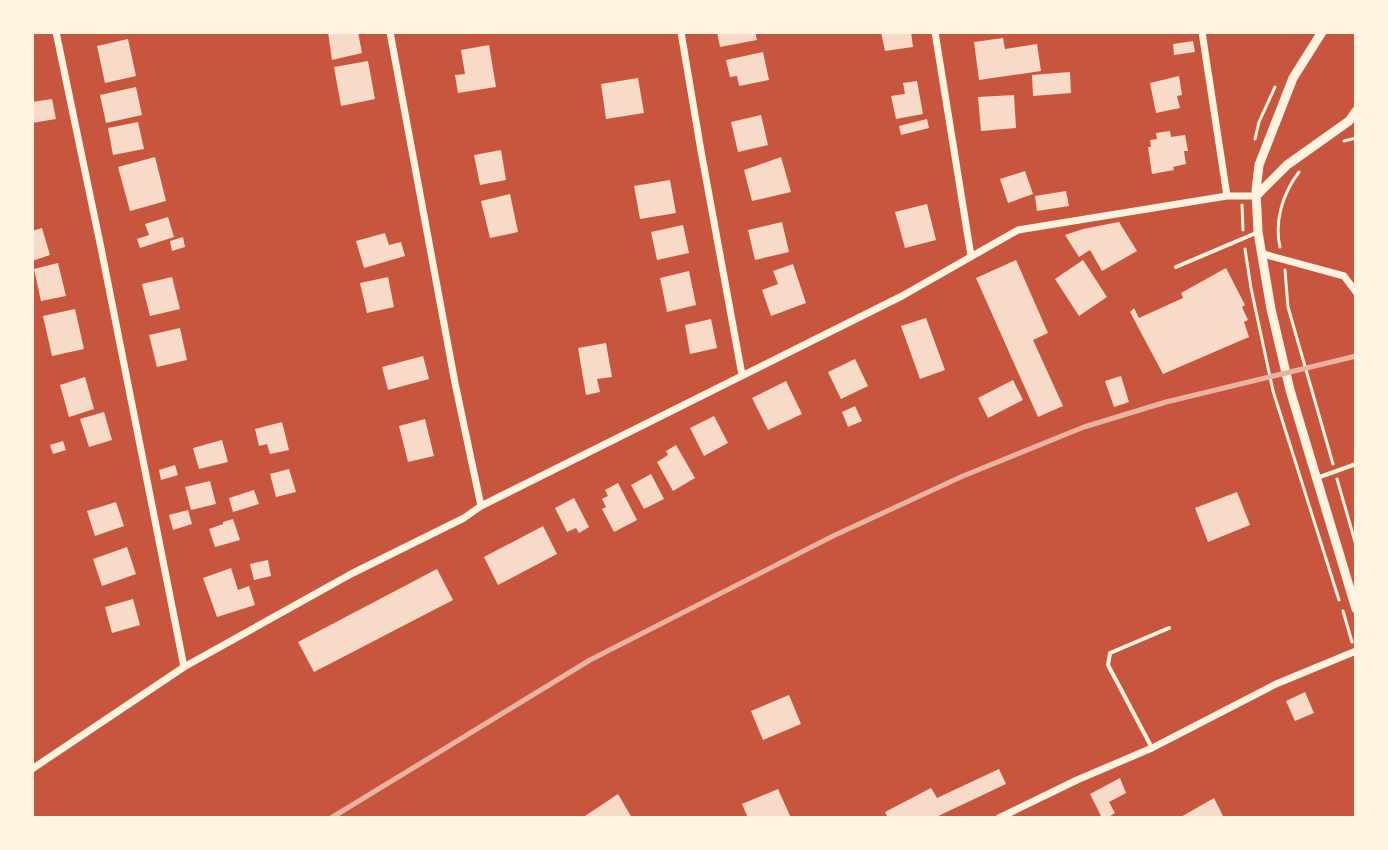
<svg xmlns="http://www.w3.org/2000/svg" width="1388" height="850" viewBox="0 0 1388 850" font-family="Overpass,sans-serif">
  <style>
    .building { fill: #f7dbc8 }
    .lines { fill: none; stroke-linecap: round; stroke-linejoin: round }
    .path { stroke: #fff3e0; stroke-width: 3 }
    .service { stroke: #fff3e0; stroke-width: 4 }
    .minor { stroke: #fff3e0; stroke-width: 7 }
    .tertiary { stroke: #fff3e0; stroke-width: 9 }
    .rail { stroke: #e9b49f; stroke-width: 5 }
  </style>
  <rect width="100%" height="100%" fill="#c8553d"/>
  <path class="building" d="M328,32h30l4,21 -30,7z
    M717,32h38l2,8 -37,7z
    M881,32h30l2,15 -28,4z
    M1003,38l2,11 32,-5 4,27 -62,9 -5,-38z
    M128,39l8,37 -31,7 -8,-37z
    M1193,41l2,11 -21,3 -1,-11z
    M489,45l7,42 -38,6 -3,-18 10,-1 -4,-24z
    M763,52l6,28 -30,6 -2,-10 -7,1 -4,-17z
    M368,61l7,38 -34,7 -7,-39z
    M1070,72l1,21 -38,3 -1,-21z
    M1179,76l3,19 -5,1 3,12 -24,5 -6,-30z
    M638,78l6,35 -38,6 -5,-35z
    M917,81l6,33 -27,5 -5,-23 14,-2 -2,-11z
    M136,87l6,28 -36,8 -6,-28z
    M1014,95l2,33 -35,3 -3,-34z
    M52,99l4,20 -24,4v-21z
    M761,115l7,30 -30,7 -7,-30z
    M927,119l2,9 -28,7 -2,-9z
    M138,122l6,27 -31,6 -5,-27z
    M1170,131l1,6 14,-2 3,16h-4l2,13 -13,3 1,3 -22,4 -4,-27h3l-1,-7 7,-1 -1,-6z
    M501,150l5,30 -26,5 -6,-30z
    M155,157l11,44 -36,10 -12,-44z
    M781,157l10,35 -39,9 -8,-31z
    M1025,171l8,23 -25,9 -8,-24z
    M670,180l6,33 -36,6 -6,-33z
    M1066,191l3,15 -32,5 -2,-15z
    M510,194l8,38 -28,6 -9,-37z
    M927,204l9,36 -31,8 -10,-36z
    M168,217l6,20 -34,11 -3,-9 12,-4 -4,-11z
    M782,222l7,30 -34,8 -7,-30z
    M1119,222l18,29 -35,20 -12,-21 -11,7 -14,-22 18,-6z
    M683,225l6,28 -32,7 -6,-28z
    M42,228l8,27 -18,6v-30z
    M385,233l4,12 12,-3 4,14 -41,12 -8,-27z
    M183,237l2,10 -13,4 -2,-10z
    M1016,260l32,73 -15,7 30,66 -25,11 -62,-139z
    M1083,260l24,37 -28,19 -24,-37z
    M58,263l8,33 -25,5 -7,-32z
    M793,264l13,39 -35,13 -9,-26 16,-6 -5,-13z
    M1226,268l19,37 -3,2 6,13 -4,2 5,15 -86,37 -33,-62 4,-4 5,10 44,-20 -2,-5z
    M689,271l7,34 -29,7 -7,-34z
    M172,277l8,32 -30,7 -8,-32z
    M388,277l6,30 -27,6 -7,-30z
    M75,309l9,40 -32,7 -9,-40z
    M926,318l19,52 -25,9 -19,-53z
    M711,319l6,29 -27,6 -5,-29z
    M180,328l7,32 -30,7 -8,-32z
    M606,343l6,34 -15,2 3,13 -14,3 -8,-47z
    M423,356l6,23 -41,11 -6,-23z
    M855,359l13,27 -27,13 -13,-27z
    M1121,376l8,26 -15,5 -9,-26z
    M85,377l9,32 -25,8 -9,-32z
    M1013,380l10,20 -35,18 -10,-20z
    M786,381l16,33 -34,16 -16,-32z
    M855,406l7,15 -14,6 -6,-15z
    M104,412l8,28 -23,7 -9,-28z
    M714,416l14,27 -24,13 -14,-28z
    M425,419l9,37 -26,6 -9,-36z
    M282,422l7,28 -19,4 -3,-10 -8,2 -4,-17z
    M222,440l6,22 -29,7 -6,-21z
    M63,441l3,9 -13,4 -3,-9z
    M676,445l19,33 -22,13 -16,-29 11,-7 -2,-4z
    M175,465l3,10 -17,5 -2,-10z
    M289,469l7,23 -20,5 -6,-23z
    M651,474l13,25 -20,10 -13,-24z
    M210,481l6,23 -25,6 -6,-23z
    M618,483l19,37 -23,12 -12,-23 4,-2 -4,-8 6,-3 -3,-6z
    M254,490l5,14 -26,8 -4,-14z
    M1237,492l13,33 -42,17 -13,-34z
    M574,498l15,29 -10,6 -3,-5 -9,4 -12,-24z
    M116,502l8,24 -29,10 -8,-25z
    M188,510l4,14 -19,6 -4,-15z
    M233,519l7,21 -25,7 -6,-18 14,-5v-2z
    M543,526l14,28 -59,31 -14,-28z
    M127,547l9,27 -34,12 -9,-27z
    M268,560l3,16 -17,4 -4,-16z
    M231,568l7,22 11,-4 6,19 -38,12 -14,-39z
    M437,569l16,31 -139,72 -16,-30z
    M133,599l7,26 -28,8 -7,-26z
    M1305,692l9,21 -19,8 -9,-20z
    M789,695l12,29 -38,16 -12,-29z
    M999,769l7,15 -72,34h-46l-3,-6 46,-24 6,10z
    M1120,778l6,15 -17,9 6,11 -8,5h-5l-12,-24z
    M778,789l13,29h-43l-6,-14z
    M618,794l14,24h-50z
    M1214,798l10,20h-45z"/>
  <g class="lines">
    <path class="path" d="M1255,139l4,-17 16,-35
      M1344,141l12,-3
      M1242,205l1,25
      M1280,247c-6,-26 3,-54 19,-75
      M1245,249l6,39 22,103 66,209
      M1285,270l3,37 45,157
      M1337,479l19,66
      M1343,611l9,31"/>
    <path class="service" d="M1176,267l80,-34
      M1317,478l39,-14
      M1152,748l-44,-83 2,-12 59,-25"/>
    <path class="minor" d="M56,32l45,216 83,419
      M390,32l65,351 26,123
      M681,32l20,119 41,224
      M935,32l36,224
      M1202,32l25,164
      M1263,254l81,22 12,16
      M32,769l152,-102 167,-93 113,-56 17,-12 421,-210 116,-66 209,-34h29
      M999,818l78,-38 75,-32 124,-64 80,-33"/>
    <path class="tertiary" d="M1322,32l-29,46 -34,87 -3,26 2,41 13,77 19,81 66,219
      M1256,196l31,-31 62,-44 7,-10"/>
    <path class="rail" d="M331,818l259,-158 243,-124 130,-60 121,-49 82,-25 190,-46"/>
  </g>
  <rect width="1388" height="850" fill="none" stroke="#fff3e0" stroke-width="68"/>
</svg>
